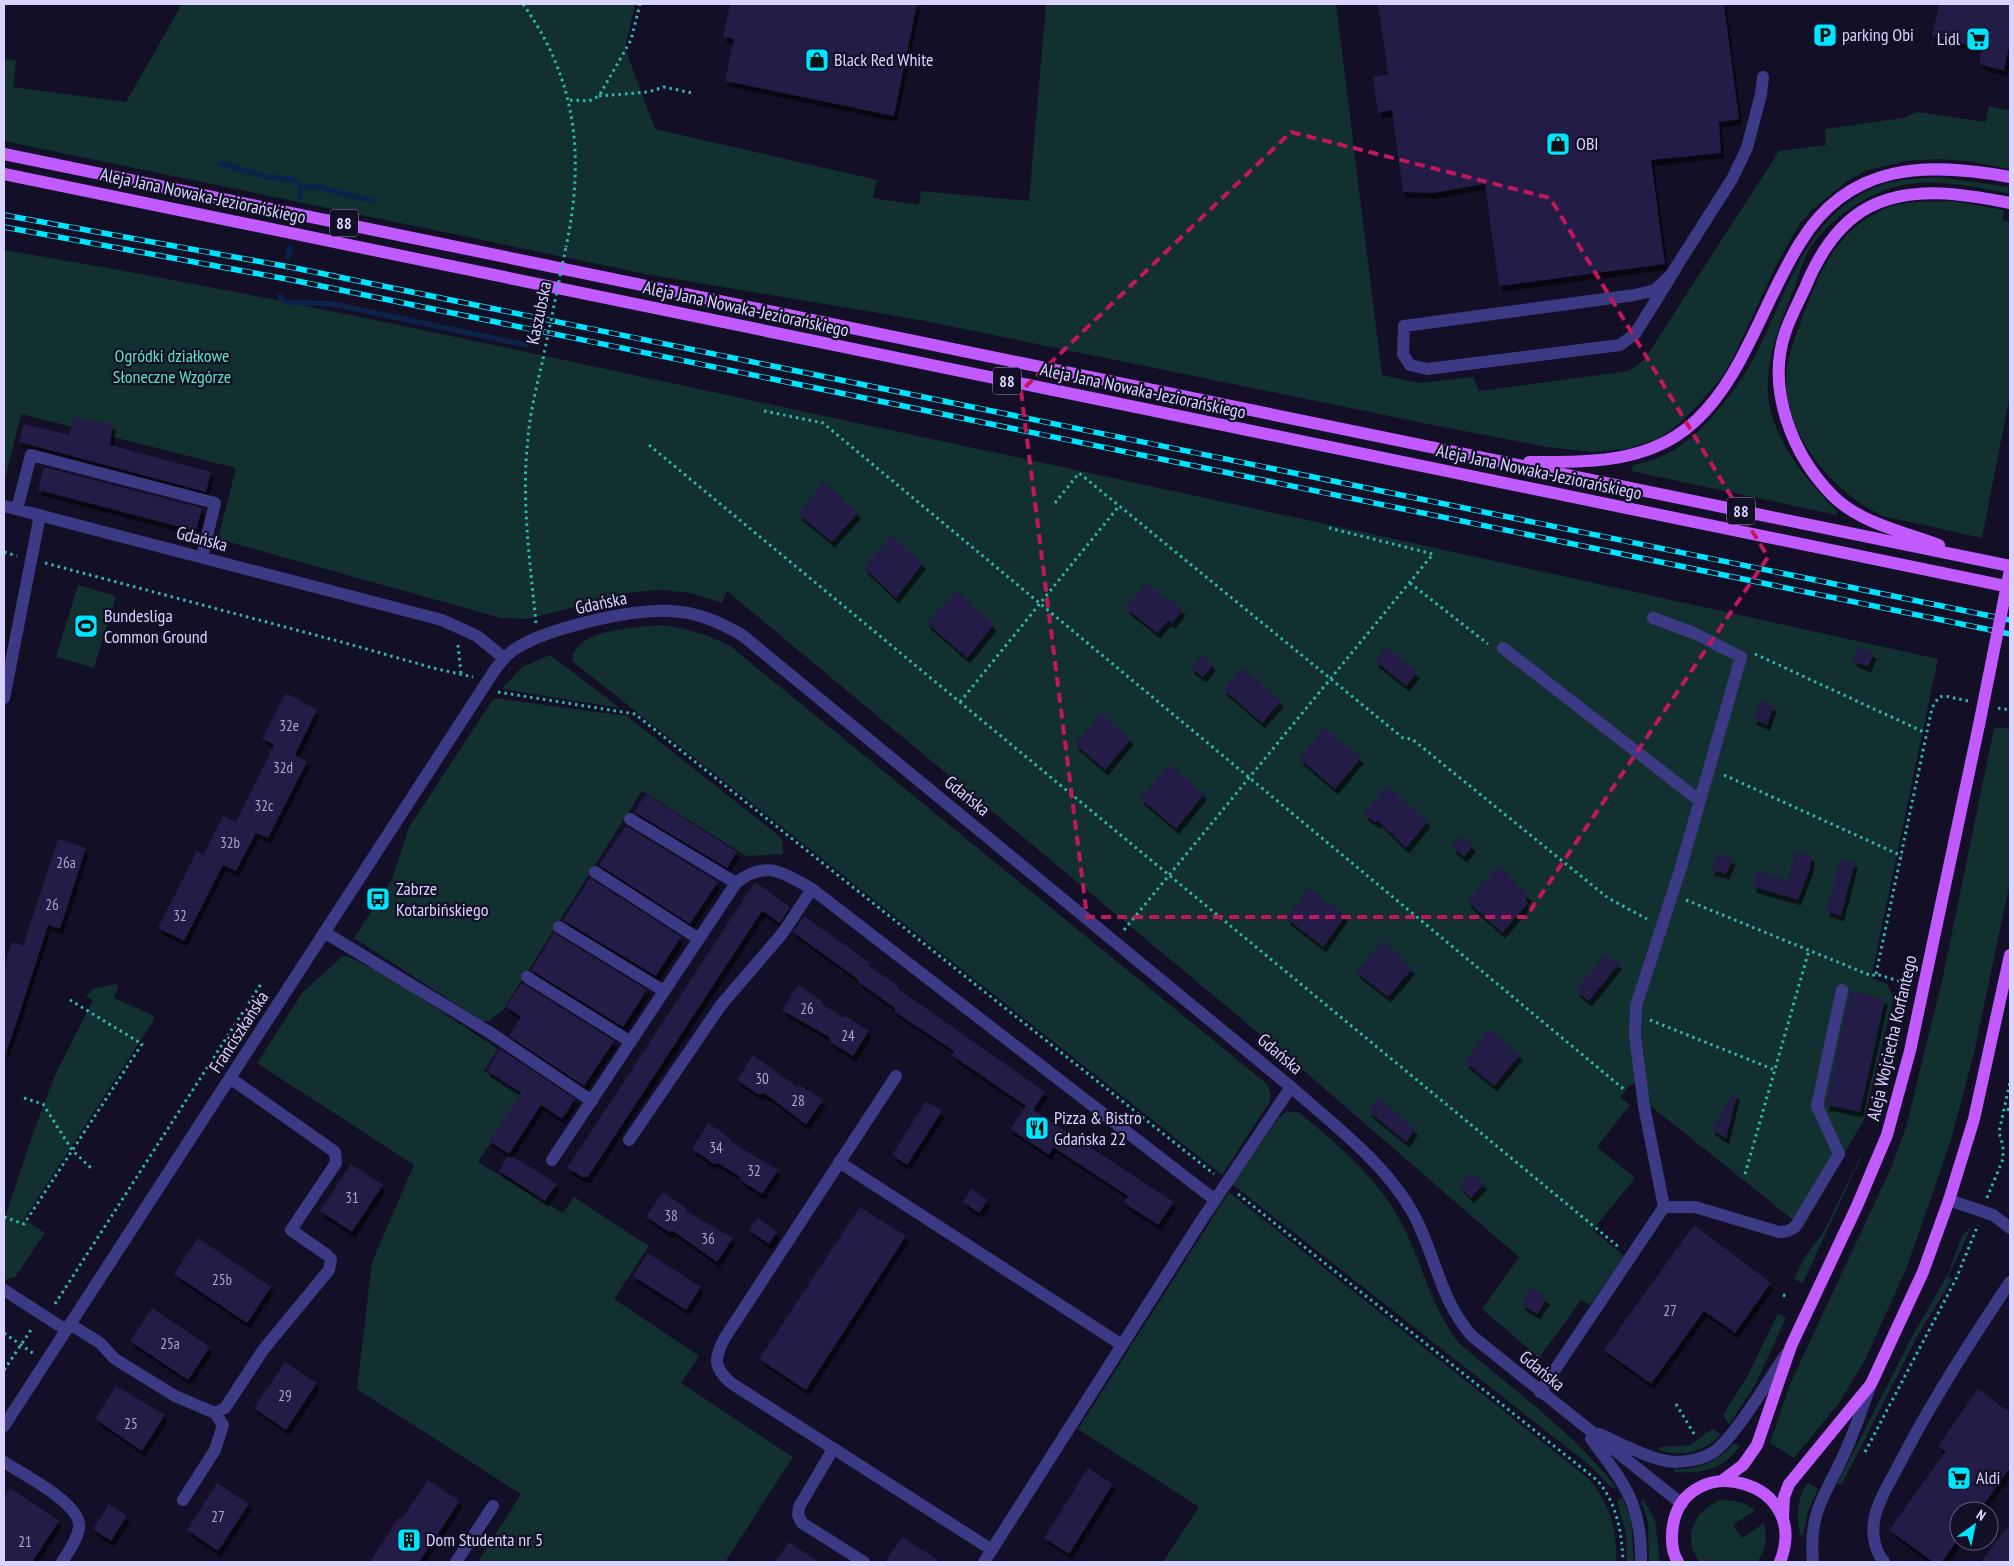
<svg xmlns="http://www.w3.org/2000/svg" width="2014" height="1566" viewBox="0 0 2014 1566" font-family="'PT Sans Narrow',sans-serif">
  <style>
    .green { fill: #12302f }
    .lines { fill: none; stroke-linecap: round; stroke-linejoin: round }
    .stream { stroke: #0c2248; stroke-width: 5.5 }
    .building { fill: #241b47; filter: url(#shadow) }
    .path { stroke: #2fb8b0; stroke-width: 3; stroke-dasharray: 2.5 4; stroke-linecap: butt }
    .minor { stroke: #3d3a85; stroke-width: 12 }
    .major { stroke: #c25bff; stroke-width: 12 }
    .rail-casing { stroke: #00e5ff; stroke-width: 5.5 }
    .rail { stroke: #130f26; stroke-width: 4; stroke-dasharray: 11; stroke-linecap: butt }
    .path-bridge { stroke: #2fb8b0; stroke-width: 3; stroke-dasharray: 2.5 4; stroke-linecap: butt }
    .major-bridge { stroke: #c25bff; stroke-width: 12 }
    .marked { fill: none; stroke: #c2185b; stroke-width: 4; stroke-dasharray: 10 6; stroke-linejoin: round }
    .labels { text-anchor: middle; stroke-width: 4.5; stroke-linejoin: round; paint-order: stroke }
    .number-label { font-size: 15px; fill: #aca6d1 }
    .shield { fill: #130f26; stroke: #9e99be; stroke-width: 1 }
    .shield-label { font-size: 16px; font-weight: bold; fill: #d9d4ff }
    .poi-label { font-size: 18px; fill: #d9d4ff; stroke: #130f26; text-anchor: start }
    .street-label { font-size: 18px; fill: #d9d4ff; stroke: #130f26 }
    .park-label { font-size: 18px; fill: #5fe0c0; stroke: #130f26 }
  </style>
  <defs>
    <filter id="shadow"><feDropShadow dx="3" dy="5.5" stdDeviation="0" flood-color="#0009"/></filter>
  </defs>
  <rect width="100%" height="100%" fill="#130f26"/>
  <path class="green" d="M182,4h453l-10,44 30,81 222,51 -4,18 46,7 2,-14 108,10 17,-197h290l46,371 37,8 54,-6 6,14 150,-20 15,-11 135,-209 47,-6 -1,-16 78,-11 15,-6 68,10 3,-16 21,5v58l-43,-8 -29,-2 -33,2 -40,10 -19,11 -33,27 -13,14 -23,41 -46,98 -9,15 -25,29 -15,15 -22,17 -34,11 -35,3 -44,-5 -109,-21 -518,-106 -269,-45 -647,-134v-82l12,1 -3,27 113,15z
    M1938,177l71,10 -1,6c-39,-7 -81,-17 -120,-4 -29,10 -57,30 -75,55 -9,12 -13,28 -18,42 -14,36 -32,76 -26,117 6,38 40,81 67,107l1,5 -206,-44 2,-6c32,-6 56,-22 77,-46 18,-20 34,-41 46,-65 31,-61 47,-133 115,-165 20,-10 45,-10 67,-12z
    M1952,201l52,9 -2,10 8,2v173l-28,143 -99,-22c-47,-21 -96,-79 -97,-132 0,-28 12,-55 22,-81 15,-40 34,-75 76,-94 21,-9 45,-7 68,-8z
    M4,250c264,44 526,103 788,159 383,82 765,165 1146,250l-67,319 16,6 7,13 -30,122 -61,109 -155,-124 -12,-22 -7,4 -9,11 10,8 -33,42 38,31 -42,52 31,26 -34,49 -9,-5 -42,58 -57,-49 37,-52 -216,-187 -576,-479 -5,12 -31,-10 -29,-3 -30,2 -105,27 -26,-1 -283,-79 18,-71 -215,-54 -17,69z
    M78,585l38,11 -22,72 -38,-11z
    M661,625c25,3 46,9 69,21l537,438 4,11 -2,8 -47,72 -650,-514c2,-33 64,-33 89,-36z
    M550,655l70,53 -118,-19 20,-22z
    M494,698l133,18 155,122 1,16 -37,2 -104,-65 -139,219 -14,11h-7l-128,-83 38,-59 17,-52z
    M1997,727l13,2v153l-36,171 -23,87 -44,127 -42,93 -26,43 -45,55 -24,-15 20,-59 101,-216 15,-41 36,-146 52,-253 2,1z
    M343,956l6,1 39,19 110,73 -14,22 39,24 -45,67 85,51 11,-16 75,49 -35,53 85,57 -18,27 112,74 -68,105h-247l43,-68 -164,-105 15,-127 42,-97 -157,-102 46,-71z
    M117,984l1,3 -4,11 40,18v4l-130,199 21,14 -30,44 -11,3v-66l2,1 26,-79 23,-61 38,-75 -7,-4 9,-8z
    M1287,1111l13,2c38,32 81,68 103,113 20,39 28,82 56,117 54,47 112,87 157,144l-4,1 -24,-24 -356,-280 46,-65z
    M1861,1155h1l-59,128 -9,-4 12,-24 17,-22z
    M1229,1192l360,287c20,23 29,53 27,83h-453l36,-55 -121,-78z
    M1972,1226l-24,51 4,2 -35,58 -75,147h-5l76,-149 35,-61 14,-38z
    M1778,1313l8,5 -31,67 -26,40 -6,-10 24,-38z
    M1712,1429l9,5c-16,18 -40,24 -63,16l2,-3 30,-2z
    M1734,1443l6,3c-16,23 -39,28 -66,26v-3c23,1 46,-8 60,-26z
    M1808,1483l10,6 -10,22 -5,24h-3c-3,-18 -4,-37 8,-52z
    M1622,1497l9,22 3,43h-7l-1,-28 -9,-33z
    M1643,1499l12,21 5,42h-11l-1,-40 -7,-21z
    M1720,1500c14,0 23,2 35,10l-22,15 9,13 22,-15c3,15 2,27 -7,39h-57c-19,-24 -6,-51 20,-62z"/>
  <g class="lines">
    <path class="stream" d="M220,163l42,13 33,4 6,7h18l53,14
      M300,197l1,-10
      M288,257l2,-9
      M280,296l3,6 50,2 193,41"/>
  </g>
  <path class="building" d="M730,4h187l-23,112 -169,-35 9,-42 -11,-2z
    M1378,4h346l15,115 -20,3 2,31 -70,7 14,104 -166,22 -14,-102 -52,9 -30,-1 -11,-82 -14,3 -5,-36 15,-3z
    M1939,4h71v38l-6,29 -25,-7 3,-16 -50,-12z
    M74,418l39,6 -3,21 101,27 -5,20 -187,-50 5,-18 45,11z
    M44,467l158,41 -6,23 -158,-41z
    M824,482l34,31 -26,29 -34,-28z
    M891,536l32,27 -27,35 -32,-30z
    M1146,583l37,27 -11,13 -4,-2 -11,12 -31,-25z
    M956,591l38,34 -27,33 -40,-35z
    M1387,647l30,26 -11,13 -31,-25z
    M1858,647l16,6 -6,14 -15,-6z
    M1202,655l11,10 -10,12 -12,-9z
    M1242,668l39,33 -19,22 -39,-34z
    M286,693l31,17 -22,45 12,7 -39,76 -12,-5 -20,38 -13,-6 -39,76 -26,-13 39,-77 6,4 20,-39 13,6 38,-77 -12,-7z
    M1760,701l14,5 -7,19 -14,-6z
    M1101,714l30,25 -26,31 -30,-26z
    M1324,728l37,30 -26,31 -35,-30z
    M1169,765l35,29 -28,35 -36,-31z
    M1386,786l42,35 -22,27 -28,-27 -2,2 -12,-9z
    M646,794l91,58 -10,16 -93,-56z
    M626,826l92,56 -28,42 -91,-59z
    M1461,836l12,10 -9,11 -12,-10z
    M58,839l28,9 -26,81 -12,-4 -28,87 -14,41 -2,-1v-84l8,-26 11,4z
    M1795,852l17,4 -2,13 -12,31 -45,-13 4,-16 31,9z
    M1718,853l15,6 -7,15 -15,-4z
    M1841,859l14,3 -14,54 -15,-5z
    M1499,866l30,30 -4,5 3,2 -26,30 -35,-32z
    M590,878l91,59 -25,39 -93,-56z
    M755,882l35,25 -10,16 -18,-12 -174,266h-6l-15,-9z
    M1309,888l36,28 -22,31 -36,-28z
    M804,916l66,47 -2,2 30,21 -1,2 148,104 -12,18 141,92 -16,23 -34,-22 4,-7 -75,-49 -4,8 -39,-26 16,-23 -75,-51 3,-4 -59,-39v-4l-37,-26 1,-2 -66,-48z
    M554,933l93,57 -24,37 -92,-57z
    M1384,941l28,28 -24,28 -32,-25z
    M1605,954l14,10 -30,37 -13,-10z
    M522,983l92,58 -30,45 -75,-50 12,-19 -15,-10z
    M798,985l23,15 1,4 11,7 10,6h4l22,14 -16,25 -23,-14 -1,-5 -47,-27z
    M1850,991l35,8 -25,113 -34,-7z
    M1489,1029l31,26 -26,31 -29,-24z
    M500,1049l75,50 -13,20 -21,-14 -32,49 -20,-13 32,-48 -34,-22z
    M753,1055l44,32 4,-1 22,14 -17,25 -32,-25 -11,-7 -4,2 -22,-15z
    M1734,1093l3,1 -11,45 -15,-10z
    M1378,1098l37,32 -9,12 -38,-31z
    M926,1101l16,10 -35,54 -15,-10z
    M708,1123l23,16v3l47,28 -16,24 -22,-14 -1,-4 -21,-13 -4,1 -22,-15z
    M507,1157h7l43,27 -12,17 -46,-30z
    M351,1164l32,21 -31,47 -32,-21z
    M1472,1173l12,11 -13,14 -11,-12z
    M971,1189l17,11 -9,13 -16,-11z
    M663,1192l22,15 1,4 47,27 -16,24 -44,-31 -4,1 -23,-15z
    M860,1207l46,29 -100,154 -47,-31z
    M758,1218l19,14 -8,12 -20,-14z
    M1694,1225l77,58 -36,50 -31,-22 -53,73 -47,-34z
    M198,1238l73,49 -24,36 -73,-49z
    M648,1253l53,34 -15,23 -53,-34z
    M1532,1288l15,11 -10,15 -16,-10z
    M152,1308l58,39 -22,33 -58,-39z
    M285,1362l32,21 -31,47 -32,-22z
    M116,1386l49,29 -23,36 -47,-32z
    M1978,1389l32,24v55l-31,43h-20v27l-17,24h-9l-44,-32 57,-79 -8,-5z
    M1088,1468l25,16 -44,70 -25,-16z
    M428,1480l32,21 -41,61h-49l29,-45 3,1z
    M217,1483l32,21 -31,47 -31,-21z
    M10,1488l49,33 -27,41h-28v-65z
    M109,1504l18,12 -16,25 -18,-12z
    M2010,1523v39h-29z
    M902,1537l39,25h-56z
    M789,1542l30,20h-44z"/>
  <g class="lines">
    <path class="path" d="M523,4c54,76 62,153 43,243
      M599,96l49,-4 16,-5 28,6
      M570,100l19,1 10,-5 32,-56 9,-36
      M764,411l59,12 803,668
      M649,445l971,803
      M1055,503l24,-30 324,265 9,1 196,159 39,21
      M4,552l13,4
      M45,563l304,81 84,24 40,9
      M1410,583l78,61
      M536,623c-6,-61 -15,-124 -8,-185 2,-26 9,-53 15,-79
      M458,645l3,29
      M1755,654l171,79
      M498,692l137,22 579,460
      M960,702l159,-196
      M1998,708l12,2
      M1724,775l178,81
      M1686,900l186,76 4,-2 30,9
      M1124,930l309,-376 -104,-26
      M1876,974l56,-266 7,-11 6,-1 23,5
      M1650,1020l125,50
      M24,1098l19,6 29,46 19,18
      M2007,1109l3,1
      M1745,1174l64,-224
      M1238,1194l360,287c19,23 24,52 25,81
      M1987,1198l16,-39v-13l-4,-14 11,-50
      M4,1217l20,7 118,-180 -72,-44
      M1783,1295l3,1
      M55,1304l206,-320
      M4,1333l30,21
      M4,1370l29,-43
      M1676,1404l20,33
      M1865,1452l91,-173 22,-54"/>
    <path class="minor" d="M1676,268l-41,66 -15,11 -193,24 -17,-4 -7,-11 1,-28 231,-31 20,-5 16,-15 61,-96 15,-31 14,-54 2,-17
      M4,506l438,114 35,16 27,22
      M17,509l14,-54 184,48 -13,54
      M1503,648l197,153
      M4,698l36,-183
      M630,819l106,64
      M595,872l104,67
      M559,927l105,64
      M324,932l165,100 103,69
      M527,977l104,65
      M896,1076l-172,263c-10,20 -11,28 7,44l261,167
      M629,1140l92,-135 61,-71 30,-45
      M552,1160l184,-277c30,-24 47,-10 76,6l403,311
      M839,1162l283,183
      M1949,1200l44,15 17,13
      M1664,1207h31l84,25 9,-1 7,-4 44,-73 -22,-48 25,-116
      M4,1290l62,40
      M70,1324l30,19 15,16 60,37 40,17 10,-5 38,-58 66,-80 2,-11 -4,-4 -36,-25 45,-67 -1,-11 -105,-74
      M1540,1392l124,-185 -20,-101 -9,-71 1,-29 45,-139 60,-210 -47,-24 -41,-15
      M4,1426l492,-758c6,-7 11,-14 19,-19 32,-21 116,-40 155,-38 27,1 49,11 72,24l549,452c43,38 93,75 122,126 22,40 27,88 59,123l210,168
      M1599,1434c23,10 51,26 76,28 11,0 27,-3 37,-9 22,-14 58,-75 74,-99
      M1591,1439c33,44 51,65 50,123
      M833,1449l-34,58 -1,8 4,8 62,39
      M4,1462c18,12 79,42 75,66 -2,13 -11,24 -17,34
      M183,1500l32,-50 8,-25 -8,-12
      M456,1562l37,-56
      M984,1562l217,-341 90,-134
      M1813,1562c-5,-50 13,-67 32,-110 10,-21 17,-44 25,-65
      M1884,1562c-11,-13 -13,-33 -8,-50 6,-19 18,-37 27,-55 32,-61 69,-118 107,-175"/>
    <path class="major" d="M4,154l2006,412
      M4,174l2006,413
      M1529,462c50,0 103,2 147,-26 32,-20 56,-58 72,-91 17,-33 32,-70 52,-102 49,-81 126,-81 210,-66
      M1939,545c-35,-13 -79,-22 -106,-49 -40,-40 -67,-106 -48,-163 5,-15 13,-30 20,-45 13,-32 32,-64 64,-81 44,-22 95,-13 141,-4
      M1723,1480l20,-15 14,-20 34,-99 66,-140 30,-71 23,-84 69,-326
      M1783,1518l1,-21 5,-13 82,-100 52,-112 26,-72 25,-81 36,-164
      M1678,1562c-7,-11 -7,-24 -5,-37 13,-76 140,-46 107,37"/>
    <g class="rail-casing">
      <path id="rail" d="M4,215l291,53 1715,352
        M4,227l288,53 1718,354"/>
    </g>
    <use href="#rail" class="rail"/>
    <path class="path-bridge" d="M543,359l23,-112"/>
    <path class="major-bridge" d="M1979,725l31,-155"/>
  </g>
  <path class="marked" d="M1291,132l259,66 218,359 -242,360h-439l-66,-526z"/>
  <defs>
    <g id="parking-square" transform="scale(1.25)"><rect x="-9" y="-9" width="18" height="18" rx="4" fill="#00e5ff" stroke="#130f26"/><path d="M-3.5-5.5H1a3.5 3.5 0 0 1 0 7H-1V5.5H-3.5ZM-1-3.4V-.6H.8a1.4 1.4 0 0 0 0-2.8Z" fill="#111"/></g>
    <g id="supermarket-square" transform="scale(1.25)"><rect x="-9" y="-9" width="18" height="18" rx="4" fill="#00e5ff" stroke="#130f26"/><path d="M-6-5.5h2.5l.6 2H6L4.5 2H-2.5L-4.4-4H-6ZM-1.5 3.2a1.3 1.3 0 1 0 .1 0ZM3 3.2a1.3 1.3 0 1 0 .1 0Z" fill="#111"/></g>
    <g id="shop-square" transform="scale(1.25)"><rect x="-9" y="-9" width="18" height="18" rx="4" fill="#00e5ff" stroke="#130f26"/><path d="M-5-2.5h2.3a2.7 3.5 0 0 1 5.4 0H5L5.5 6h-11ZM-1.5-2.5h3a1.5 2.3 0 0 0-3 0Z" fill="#111"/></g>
    <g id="stadium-square" transform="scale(1.25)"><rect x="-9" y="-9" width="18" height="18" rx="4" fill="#00e5ff" stroke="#130f26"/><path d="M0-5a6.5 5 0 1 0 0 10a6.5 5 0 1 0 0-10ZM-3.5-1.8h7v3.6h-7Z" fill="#111"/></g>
    <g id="bus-square" transform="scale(1.25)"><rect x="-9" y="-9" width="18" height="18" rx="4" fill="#00e5ff" stroke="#130f26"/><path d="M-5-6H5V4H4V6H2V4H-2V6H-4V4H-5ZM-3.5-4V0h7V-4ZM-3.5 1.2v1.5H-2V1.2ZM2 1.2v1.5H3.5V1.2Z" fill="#111"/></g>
    <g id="restaurant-square" transform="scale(1.25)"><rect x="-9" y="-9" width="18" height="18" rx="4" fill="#00e5ff" stroke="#130f26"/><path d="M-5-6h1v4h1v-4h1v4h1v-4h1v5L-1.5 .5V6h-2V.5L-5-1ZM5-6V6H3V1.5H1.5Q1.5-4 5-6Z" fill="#111"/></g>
    <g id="building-square" transform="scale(1.25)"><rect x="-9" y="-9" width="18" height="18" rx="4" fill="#00e5ff" stroke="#130f26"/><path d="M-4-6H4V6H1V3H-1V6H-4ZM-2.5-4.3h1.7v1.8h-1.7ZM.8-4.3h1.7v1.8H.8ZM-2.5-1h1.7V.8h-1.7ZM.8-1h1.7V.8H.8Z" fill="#111"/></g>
  </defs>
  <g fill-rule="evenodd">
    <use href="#parking-square" x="1825" y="35"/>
    <use href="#supermarket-square" x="1978" y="39"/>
    <use href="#shop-square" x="817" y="60"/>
    <use href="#shop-square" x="1558" y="144"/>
    <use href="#stadium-square" x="86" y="626"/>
    <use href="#bus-square" x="378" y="899"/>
    <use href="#restaurant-square" x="1037" y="1128"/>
    <use href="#supermarket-square" x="1959" y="1478"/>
    <use href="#building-square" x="409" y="1540"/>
  </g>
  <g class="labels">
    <g class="number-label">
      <text x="289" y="731">32e</text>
      <text x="283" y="773">32d</text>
      <text x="264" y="811">32c</text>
      <text x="230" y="848">32b</text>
      <text x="66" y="868">26a</text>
      <text x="52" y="910">26</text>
      <text x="180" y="921">32</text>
      <text x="807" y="1014">26</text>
      <text x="848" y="1041">24</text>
      <text x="762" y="1084">30</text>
      <text x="798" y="1106">28</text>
      <text x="716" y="1153">34</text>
      <text x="754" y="1176">32</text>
      <text x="352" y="1203">31</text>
      <text x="671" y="1221">38</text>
      <text x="708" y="1244">36</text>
      <text x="222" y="1285">25b</text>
      <text x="1670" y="1316">27</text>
      <text x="170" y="1349">25a</text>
      <text x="285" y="1401">29</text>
      <text x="131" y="1429">25</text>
      <text x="218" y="1522">27</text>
      <text x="25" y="1547">21</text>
    </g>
    <g class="shield">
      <rect x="330" y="209.5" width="28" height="27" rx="4"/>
      <rect x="993" y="367.5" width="28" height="27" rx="4"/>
      <rect x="1727" y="497.5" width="28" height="27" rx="4"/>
    </g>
    <g class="shield-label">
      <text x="344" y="229">88</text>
      <text x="1007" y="387">88</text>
      <text x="1741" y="517">88</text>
    </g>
    <g class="poi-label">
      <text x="1842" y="41">parking Obi</text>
      <text x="1960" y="45" text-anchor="end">Lidl</text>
      <text x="834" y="66">Black Red White</text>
      <text x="1576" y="150">OBI</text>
      <text x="104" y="622">Bundesliga<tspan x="104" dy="21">Common Ground</tspan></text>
      <text x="396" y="895">Zabrze<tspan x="396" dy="21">Kotarbińskiego</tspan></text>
      <text x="1054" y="1124">Pizza &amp; Bistro<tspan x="1054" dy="21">Gdańska 22</tspan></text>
      <text x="1976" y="1484">Aldi</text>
      <text x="426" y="1546">Dom Studenta nr 5</text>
    </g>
    <g class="street-label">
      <text transform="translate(203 196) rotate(12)" y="6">Aleja Jana Nowaka-Jeziorańskiego</text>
      <text transform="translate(746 309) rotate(12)" y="6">Aleja Jana Nowaka-Jeziorańskiego</text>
      <text transform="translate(539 313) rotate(-78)" y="6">Kaszubska</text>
      <text transform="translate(1143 391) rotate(12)" y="6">Aleja Jana Nowaka-Jeziorańskiego</text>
      <text transform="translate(1539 472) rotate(12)" y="6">Aleja Jana Nowaka-Jeziorańskiego</text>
      <text transform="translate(202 539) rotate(15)" y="6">Gdańska</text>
      <text transform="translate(601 603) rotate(-12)" y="6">Gdańska</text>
      <text transform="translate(967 796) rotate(39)" y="6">Gdańska</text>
      <text transform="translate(239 1032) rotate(-57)" y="6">Franciszkańska</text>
      <text transform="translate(1892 1038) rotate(-77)" y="6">Aleja Wojciecha Korfantego</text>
      <text transform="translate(1280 1054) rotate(40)" y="6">Gdańska</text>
      <text transform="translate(1542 1371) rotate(39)" y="6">Gdańska</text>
    </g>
    <g class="park-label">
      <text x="172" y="362">Ogródki działkowe<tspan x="172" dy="21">Słoneczne Wzgórze</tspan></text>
    </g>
  </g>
  <rect width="2014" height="1566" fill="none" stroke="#d9d4ff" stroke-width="10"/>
  <g transform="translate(1974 1526) rotate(33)"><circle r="24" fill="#130f26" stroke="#625e7d"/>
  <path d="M0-4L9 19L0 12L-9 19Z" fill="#00e5ff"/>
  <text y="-8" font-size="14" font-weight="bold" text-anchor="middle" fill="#d9d4ff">N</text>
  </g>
</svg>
